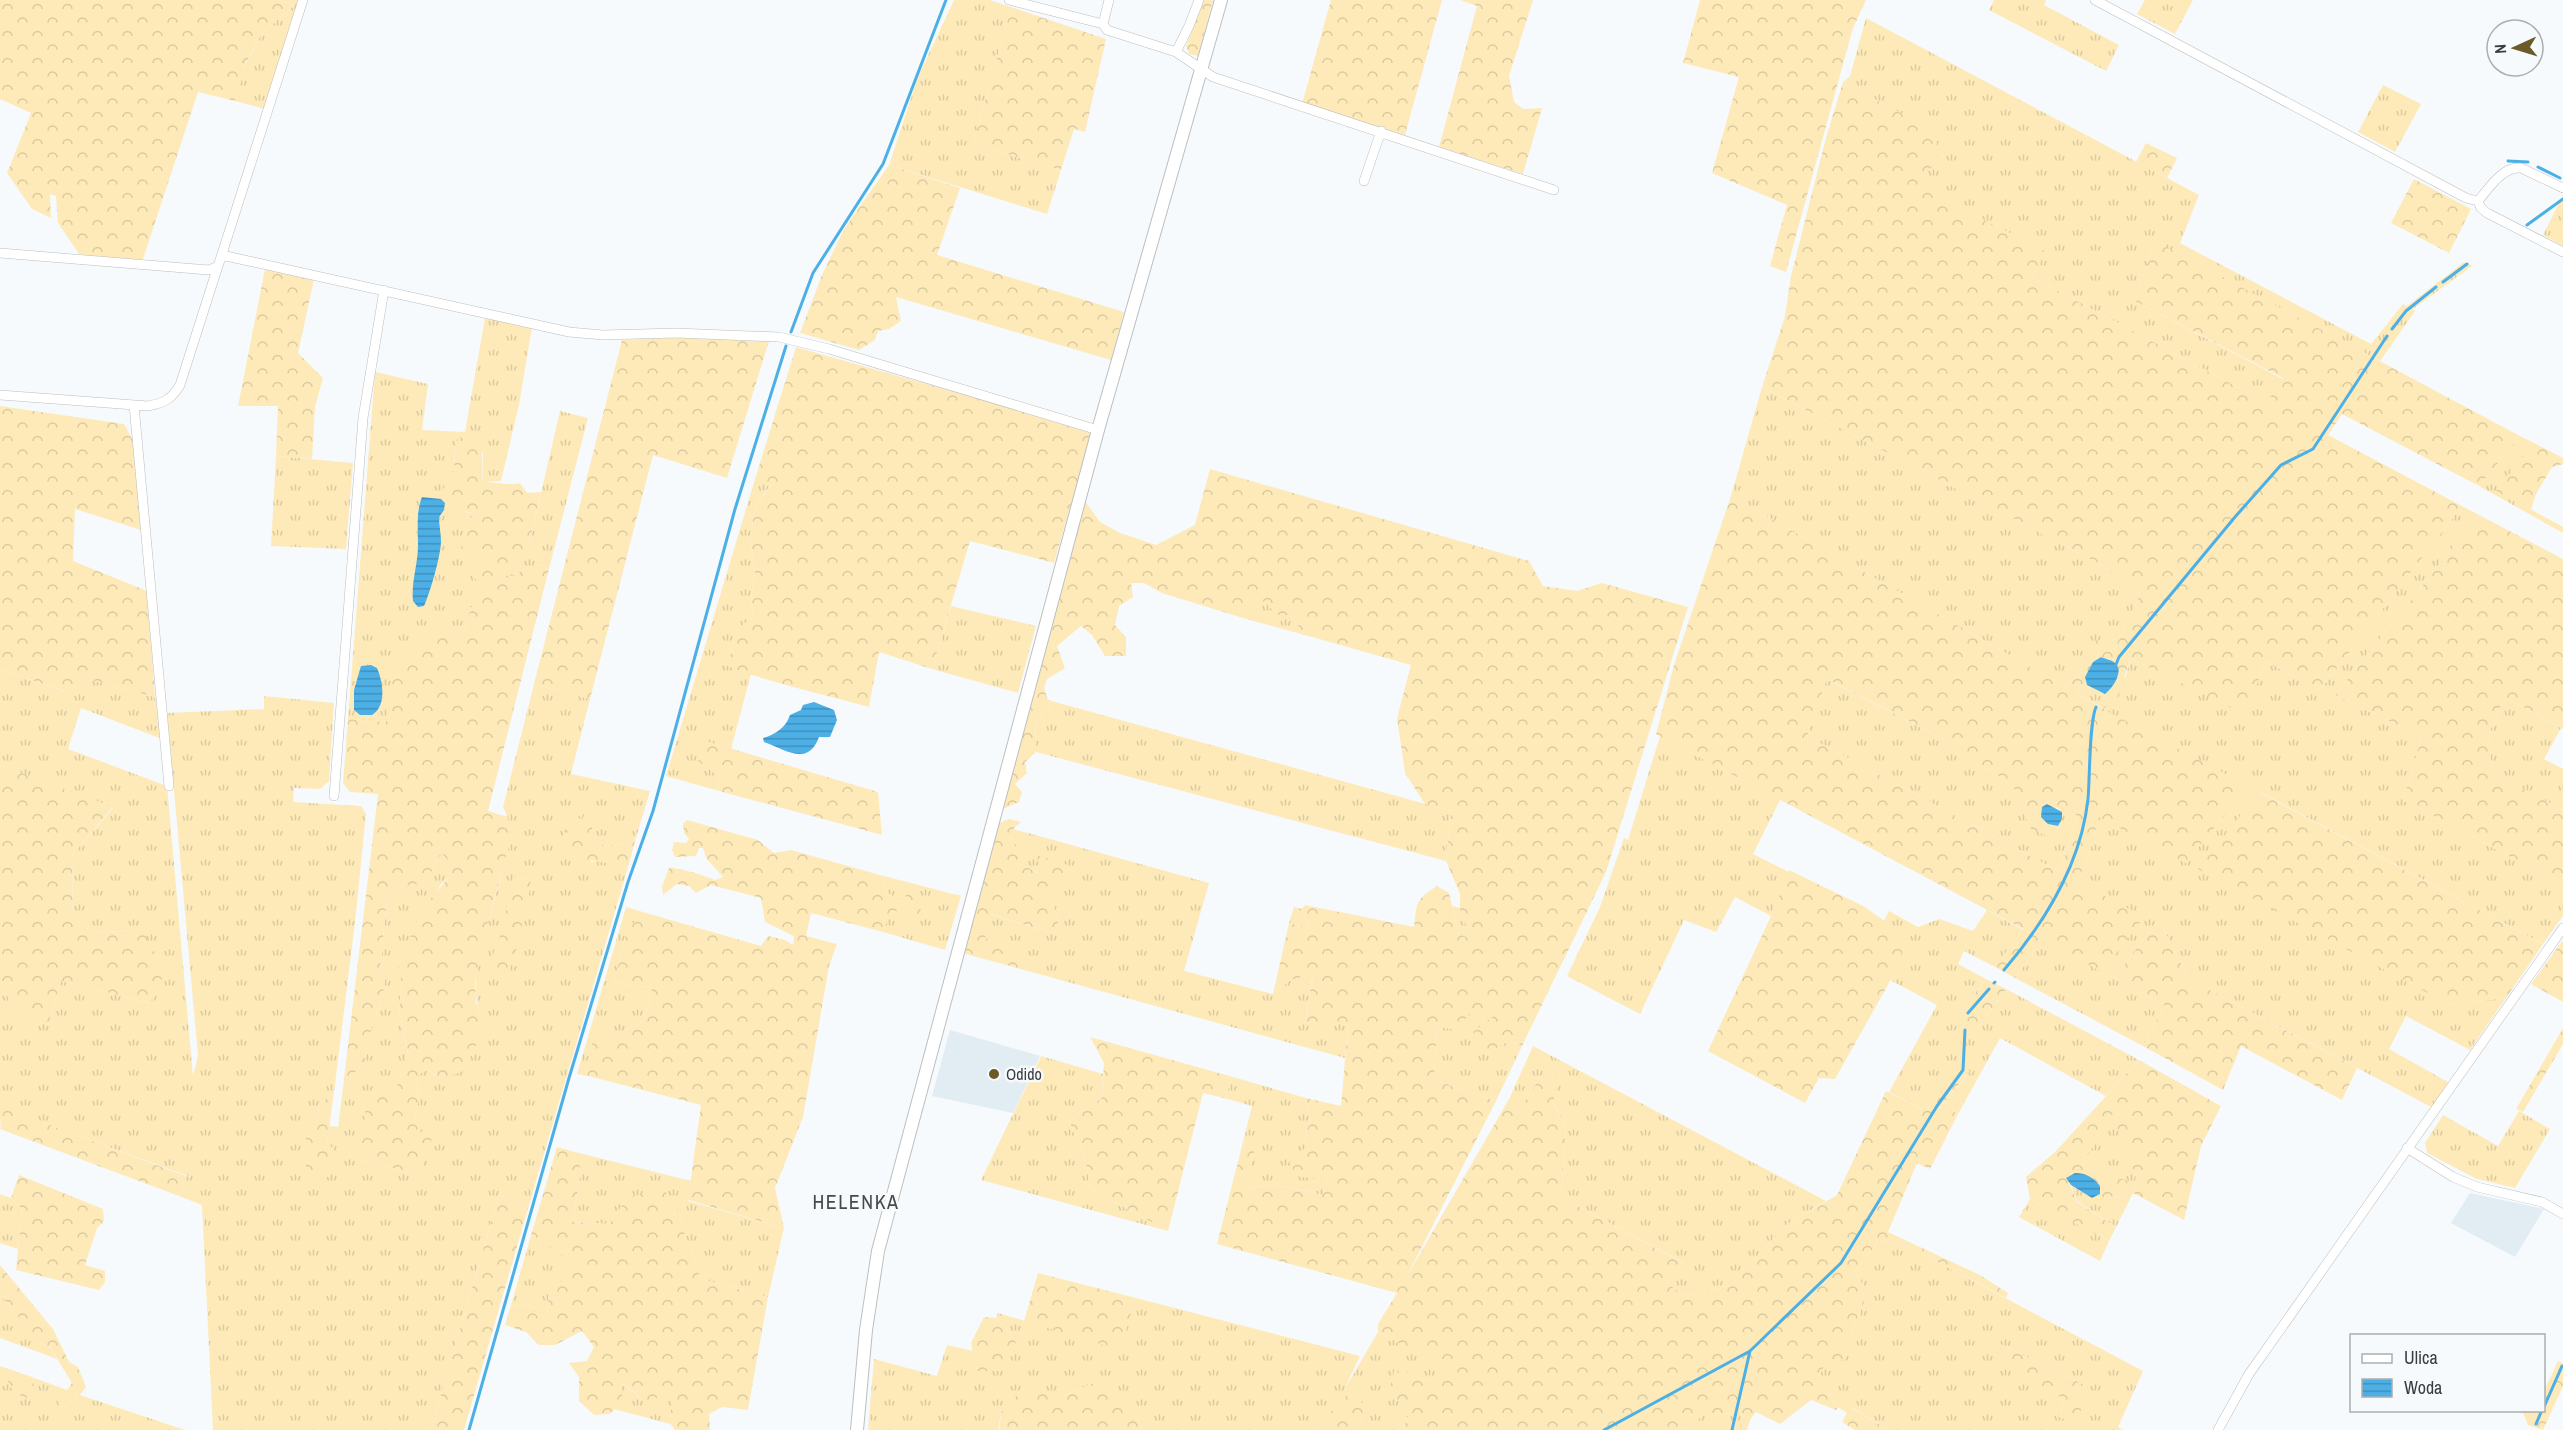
<svg xmlns="http://www.w3.org/2000/svg" width="2563" height="1430" viewBox="0 0 2563 1430" font-family="'Archivo Narrow',sans-serif">
  <style>
    .built { fill: #e2ecf3 }
    .grass { fill: url(#grass-tufts); fill-rule: evenodd }
    .forest { fill: url(#forest-crowns); fill-rule: evenodd }
    .water { fill: url(#water-rules) }
    .lines { fill: none; stroke-linecap: round; stroke-linejoin: round }
    .stream { stroke: #4cb0e7; stroke-width: 3 }
    .minor-casing { stroke: #bbbfc1; stroke-width: 10 }
    .tertiary-casing { stroke: #bbbfc1; stroke-width: 14 }
    .minor { stroke: #fff; stroke-width: 9 }
    .tertiary { stroke: #fff; stroke-width: 12 }
    .poi-dot { fill: #6b5927; stroke: #f6fafd; stroke-width: 2 }
    .labels { text-anchor: middle; stroke-width: 5; stroke-linejoin: round; paint-order: stroke }
    .poi-label { font-size: 16px; fill: #3a3c3d; stroke: #f6fafd; text-anchor: start }
    .quarter-label { font-size: 20px; letter-spacing: 1.5px; fill: #474a4c; stroke: #f6fafd }
  </style>
  <defs>
    <pattern id="grass-tufts" width="24" height="20" patternUnits="userSpaceOnUse" patternTransform="scale(1.5)"><rect width="24" height="20" fill="#feeab9"/><path d="M3 7l-1-3M5 7V3M7 7l1-3M15 17l-1-3M17 17v-4M19 17l1-3" fill="none" stroke="#dacaa0"/></pattern>
    <pattern id="forest-crowns" width="20" height="18" patternUnits="userSpaceOnUse" patternTransform="scale(1.5)"><rect width="20" height="18" fill="#feeab9"/><path d="M2 6a3 3 0 1 1 6 0M12 15a3 3 0 1 1 6 0" fill="none" stroke="#dacaa0"/></pattern>
    <pattern id="water-rules" width="6" height="5" patternUnits="userSpaceOnUse" patternTransform="scale(1.5)"><rect width="6" height="5" fill="#4cb0e7"/><path d="M0 2.5h6" fill="none" stroke="#4090bc"/></pattern>
  </defs>
  <rect width="100%" height="100%" fill="#f6fafd"/>
  <path class="built" d="M950,1030l90,26 -27,57 -81,-17z
    M2470,1193l74,16 -29,48 -64,-34z"/>
  <path class="grass" d="M278,0h21l-34,109 -30,-8 9,-33 17,-34 34,-29z
    M954,0h36l21,7 -38,137 88,26 -14,44 -158,-49 29,-88z
    M1994,0h52l-2,5 75,40 -13,26 -117,-61z
    M2145,0h48l-18,34 -38,-20z
    M1866,18l333,177 -19,48 191,101 32,-40 4,2 57,-44 8,4 -59,43 2,2 -35,50 -226,-117 -19,57 148,78 -16,24 -235,-126 13,-25 -103,-54 -20,-17 13,-49 -92,-50 7,-6z
    M2383,85l38,19 -26,48 -37,-20z
    M2563,195v51l-20,-11z
    M485,318l47,9 -13,78 -18,76 -18,1v-29l-23,-14 -5,4 -1,32 -6,10 17,27 9,1 -13,30 24,15 -12,17 55,-26 32,-138 28,7 -38,147 -17,1 -26,12 -29,21 -7,9 -9,28 -7,2 -10,-8 -59,92 -38,-3 27,-347 53,12 -6,46 43,2z
    M1762,387l338,177 40,31 -26,55 -18,-9 -17,31 -12,16 -336,-192z
    M2520,436l14,7 -37,48 66,36v6l-84,-47z
    M276,456l77,7 -7,86 -75,-3z
    M755,479l16,5 -15,21 -6,31 5,36 -4,28 2,17 -19,15 -3,22 -5,11 25,9 -20,75 -29,-8 16,35 1,15 -53,-15z
    M2462,506l17,9 -144,180 87,42 -19,63 160,85v31l-20,28 -283,-152 188,212 58,-6 -36,52 -64,-34 -17,33 59,33 -15,26 -244,-129 -26,-51 -8,-4 -41,54 51,27 -22,41 -128,-68 28,-38 101,-22 -66,-36 13,-35 8,-31 4,-108 -27,-15 11,-8 18,9 -2,13 23,-31 4,-18 116,56 19,-52 56,27z
    M1260,597l18,18h12l15,20 -62,-17z
    M951,606l85,20 -18,67 -86,-24z
    M0,670l64,21 27,-11 64,17 7,42 -81,-31 -13,41 99,37 26,290 5,-20 -31,-343 97,-4v-13l70,7 -5,78 -9,8 -26,-1 -1,14 68,4 5,8 -11,108 -21,170 -15,13 -2,19h-11l21,20 2,-18 9,1 5,-40 21,-25 9,-41 8,-16 4,-24 -5,-12 7,-71 11,-11 22,-3 11,-11 6,-15 5,-4 11,11 -4,12 -8,7 -42,81 3,21 -3,23 9,45 -13,37 -36,69 59,14 1,-40 -4,-15 3,-14 -1,-29 10,-7 8,6 46,-59c-20,-50 24,-123 26,-177 1,-12 2,-21 -4,-32l31,-123 56,15 -19,75 79,17 -15,50 -27,5 -12,-2 -8,-29 3,47 12,-1 25,6 -99,338 -30,-10 -68,235h-218l-11,-225 -23,-9 7,-20 5,1 -186,-68 -5,16v-134l7,4 9,18 32,12 13,-44 89,22 -8,-74 -48,4 -21,-15 -1,-63 41,-47 -113,-43z
    M1826,679l123,63 6,11 41,21 31,26 -3,14 33,19 5,-21 15,3 -17,57 -253,-136z
    M2505,697l56,31 -17,31 19,10v41l-71,-37 -3,-40z
    M1048,700l403,111 -5,50 -410,-109c-5,-20 -1,-30 14,-45z
    M1660,736l120,64 -27,54 36,18 -18,44 -36,-19 -19,35 -32,-12 -44,94 -73,-38 33,-69 24,-69 4,2z
    M1013,829l196,54 -25,88 89,23 17,-14 23,-7 -8,50 28,-3 15,6 -3,32 -321,-88 8,-12 -47,-20 4,-24 66,20 4,-16 -10,-20 -12,-43 4,19 -24,-11 -5,-16 -1,-16z
    M880,875l81,21 -16,54 -62,-18 6,-20 10,-1 6,-10 -9,1 -13,-15 1,-7z
    M1452,906l8,2v5l16,29 -17,-8z
    M626,907l34,10h-22l-12,17 -12,48 38,6 -5,22 -7,14c-17,5 -28,15 -46,16l-8,33 2,3 -11,-2z
    M1294,907l8,2 7,19 -20,-5z
    M1987,910l36,20 -28,37 -31,-16 -6,13 28,15 -29,36 22,11 27,-37 133,71 -33,36 -106,-58 -42,76 -16,-9 28,-33 -37,21 -10,17 -34,-18 48,-87 -47,-25 18,-42 -24,-17 5,-10 29,16 21,-8 34,12z
    M1471,1012l25,3 14,26 12,5 -26,55 -62,-21 3,-54z
    M1533,1046l293,155 -40,24 -55,61 -46,10 -17,-12 16,-21 -123,-66 5,-67 -25,-54 -20,33 -12,-10z
    M1041,1056l62,18 -1,24 -33,23 16,37 6,31 77,42 -187,-51z
    M1233,1077l73,21 5,23 -6,13 2,13 21,33 -5,15 -52,-11 -28,6 12,-41 -12,-7 9,-36 -28,-8z
    M2519,1111l31,18 -35,59 -38,-9 -50,-26 -2,-10 18,-28 55,31z
    M2112,1113l24,64 -3,16 -17,34 -39,-26 -6,-16 21,13 30,-2 5,-15 -45,-16z
    M571,1151l120,30 -3,20 96,27 -16,69 -67,-18 -18,-49 -3,-17 -52,-16 -19,27 -36,-2 8,-54z
    M0,1194l11,4 11,11 -4,40 -18,-6z
    M2030,1199l79,42 -9,20 -81,-44z
    M531,1235l48,30 -30,28 -2,23 -9,2 -8,-12 -19,-1z
    M1879,1240l30,7 234,124 -25,56 5,3h-234l-38,-23 -4,6 -9,-6 -20,-30 7,-12 20,-17 23,-55 -13,-21zM2000,1344l84,41 -25,32 5,-18z
    M0,1294l36,46 14,7 7,12 -57,-21z
    M1136,1298l224,58 -16,34 34,-58 74,39 -27,10 -16,-9 -19,16 18,28 -5,14h-46l7,-21 -27,-7 -18,28h-175l-14,-21 -34,-27 -38,16 -56,11 -4,21h-130l6,-71 63,17 10,-31 26,6 4,20 39,-29 -20,-24 2,-5 122,36z
    M0,1366l15,27 12,5 8,-2 -3,-19 35,13 -9,11 6,6 16,-12 105,35h-185z
    M621,1383l21,16 23,-6 8,5 -3,26 -56,-15 8,-8z
    M1706,1413l34,1 10,6 -3,10h-63z"/>
  <path class="forest" d="M0,0h278l17,5 -34,29 -17,33 5,8 -8,6 -6,20 -37,-9 -56,170 -63,-8 -21,-31 -2,-27 -6,-2 1,24 -19,-9 -25,-36 24,-60 -31,-14z
    M1204,0h9l-15,56 -9,-2 -3,-8z
    M1331,0h111l-37,135 -103,-31z
    M1460,0h73l-24,76 5,26 9,7 19,-1 -19,66 -84,-27 38,-141z
    M1700,0h166l-13,28 -67,244 -16,-6 17,-61 -75,-32 27,-96 -56,-14z
    M1011,7l95,32 -21,93 -11,-3 -13,41 -88,-26z
    M1843,82l93,50 2,33 -13,6 -3,10 20,17 104,54 -14,25 235,126 16,-25 -148,-77 20,-60 365,195 -41,50 -137,-72 -14,21 134,71 -141,183 -56,-27 -19,53 -116,-57 -11,38 -16,13 145,77 -62,77 -87,-46 -8,30 -13,35 66,35 -42,55 -59,-32 -28,38 -20,-11 28,-38 -367,-195 18,-69 57,-169 336,192 12,-16 17,-32 18,10 26,-55 -40,-31 -338,-177 23,-71 6,-40 35,-138zM2101,657l9,4 9,13 -9,16 -5,4 -3,14 -26,-15 11,-8 -2,-8 8,-15zM1827,679l122,63 6,11 41,21 31,26 -3,14 7,15 14,6 12,-2 1,-7 -10,-2 8,-17 6,5 15,3 -17,57 -253,-136z
    M2146,143l31,15 -10,20 -31,-16z
    M889,165l71,23 -23,67 187,57 -13,48 -215,-63 5,24 -12,8 -11,2 -3,9 -16,10 -59,-17 22,-58 22,-46z
    M2414,179l57,30 -22,44 -58,-30z
    M265,269l49,10 -16,74 25,25 -8,29 -3,52 -36,-3 2,-50h-40z
    M683,337l86,4 -42,137 -74,-23 -63,244 -56,-15 88,-344z
    M796,347l296,84 -38,132 -84,-22 -38,128 -53,-17 -10,55c-24,-7 -135,-33 -147,-45l9,-8 3,-22 19,-15 -2,-17 4,-28 -5,-36 6,-31 15,-20 -16,-6z
    M0,406l124,18 11,20 6,86 -66,-21 -2,52 74,30 8,106 -64,-17 -26,11 -65,-21z
    M466,432h7c13,15 8,31 10,50 10,0 30,4 37,1l7,10 14,-1 -13,57 -42,34 -10,-3 -3,-5 12,-17 -23,-4 -1,-11 12,-30c-16,-3 -27,-7 -32,-23 16,-11 13,-29 14,-47z
    M2534,443l29,15v6l-11,3 -16,27 -5,16 -35,-19z
    M1210,469l319,92 14,25 34,5 25,-8 86,24 -82,265 -84,174 -12,-5 -26,13 -11,-22 22,-17 -24,-3 -14,18 -20,-3 -3,53 62,21 -90,177 103,-179 12,9 20,-32 18,-1 -6,28 13,27 -5,67 124,67 -17,20 17,12 46,-10 55,-61 51,-30 49,-104 37,19 10,-17 26,-28 11,6 -28,34 16,9 -28,55 -13,-6 -29,69 92,43 28,18 -2,5 -97,-51 -30,-7 -24,32 13,21 -23,55 1,11 -21,6 -7,12 20,30 -2,3 -25,-10 -31,24 -24,-12 -6,8 -10,-6 -34,-1 -22,17h-281l5,-14 -18,-28 4,-17 15,1 16,9 26,-10 -73,-39v-8l19,-31 -180,-49 26,-102 12,7 -11,41 27,-6 51,11 6,-14 -32,-5 -8,-17 19,-12 -2,-13 6,-13 -5,-23 35,8 7,-80 -15,-5 -28,2 8,-49 -23,6 -17,14 16,-71 20,5 -7,-19 3,-4 109,22c3,-25 1,-27 23,-41l12,7 10,41 16,7 -15,-28v-19l-14,-33 5,-50 -26,-7 -20,-31 -8,-55 14,-53 -106,-30 -15,-20h-12l-18,-17 -17,20 -81,-25 -18,-10h-13l2,14 -14,9 -4,19 11,12v19h-21l-13,-21 -11,-9 -24,20 8,22 -18,11 -3,9 6,19c-15,15 -19,24 -14,45l-11,10 2,11 -12,11 7,8 -3,10 -16,7 82,-308 15,21 20,11 36,12 39,-20z
    M2479,515l84,44v170l-58,-32 -16,36 3,40 71,37v75l-160,-85 19,-63 -87,-42z
    M550,565l-62,246 20,6 3,22 -27,97 -9,46 1,20 5,14 -1,22 -17,33 -15,6 -8,1 -13,-9 -10,7 1,29 -3,14 4,14 6,-3 7,7 -2,11 -12,26 -59,-14 9,-68 27,-1 13,-38 -9,-44 3,-23 -3,-21 17,-42 12,-21 21,-25 4,-12 -11,-11 -5,4 -6,15 -11,11 -22,3 -11,11 -7,71 5,12 -4,24 -8,16 -9,41 -21,25 35,-293 -28,-2 -7,-9 5,-64 38,3 7,-56 44,-37 8,1 10,8 7,-2 9,-28 7,-9 29,-21 26,-12z
    M702,740l176,52 4,43 -163,-44 -1,-15 -20,-15z
    M0,765l113,42 -41,48 1,63 21,15 48,-4 12,23 8,27 -12,24 -89,-22 -13,44 -32,-12 -9,-18 -7,-4z
    M2259,792l284,152 -37,54 -58,6 -250,-135z
    M589,815l7,29 12,2 27,-5 -7,26 -56,-10 -12,-18 15,-19z
    M1009,819l12,3 -10,9 1,15h11l5,10 -10,7 22,11 -3,-19 31,10 -7,27 -12,6 10,20 -4,16 -65,-20 -5,24 48,20 -9,12 -62,-17 35,-129z
    M687,820l71,20 16,13 17,-3 89,25 4,5 -1,7 13,15 9,-1 1,-7 10,1 6,19 -14,3 -9,-6 -9,1 -7,20 -72,-19 -5,23 31,8 -8,22 -26,151 -28,71 9,40 -96,-28 13,-95 -113,-29 -2,-2 7,-34c19,-1 30,-11 47,-16l7,-14 5,-22 -38,-6 12,-48 12,-18 22,1 101,29 7,-10 17,4 8,5 1,-9 -29,-14 -4,-24 -50,-13 -15,8 -7,-7 -12,-2 -14,11 -1,-9 7,-18c5,-2 40,9 46,12l8,-3 -17,-19 -3,-10h-4l-3,8 -21,1 -3,-7 2,-8 12,1 3,-4 -5,-6 -1,-9z
    M1789,870l76,37 43,31 -20,47 -53,94 -16,-1 -14,25 -97,-52 63,-135z
    M523,872l6,3 2,10 -17,75 -6,12 -12,-1 -4,-14 9,-23 12,-56z
    M2155,924l8,4 26,51 168,89 -15,32 -101,-54 -18,44 -80,-44 22,-41 -51,-27z
    M2563,940v62l-32,-18z
    M1986,979l20,10 -28,38 -21,-12z
    M2563,1028v16l-40,68 -7,-3z
    M1090,1037l143,40 -9,21 -21,-5 -35,138 -77,-42 -6,-31 -16,-37 33,-23 2,-35z
    M2139,1060l82,46 -20,40 -17,74 -51,-27 3,-16 -24,-63 -30,51 46,16 -6,15 -30,2 8,-4v-8l-33,-8 10,24 39,25 -7,14 -79,-42 -4,-22 29,-25z
    M334,1092l-7,52 6,4 -5,29 -12,2 -10,-3v-52h11l2,-19z
    M4,1108l182,68 -7,20 -179,-67z
    M557,1147l14,4 10,17 -8,54 36,2 19,-27 37,-6 15,22 3,17 18,49 67,18 -20,113 -26,-3 -13,7 1,16h-35l-5,-7 2,-25 -7,-5 -15,9 -8,-3 -20,-16v18l-12,13 -16,1 -15,-14v-24l-10,-14 18,-2 7,-14 -12,-16 -27,14h-16l-13,-13 -21,-7 6,-20 19,1 8,11 9,-1 2,-23 29,-28 -47,-30z
    M19,1175l84,34 1,12 -7,7 -12,37 20,6v11l-6,8 -83,-20 6,-61 -11,-11z
    M499,1195l30,10 -65,225h-33z
    M0,1265l53,64 16,33 9,5 8,20 -6,8 -16,12 -5,-1 -1,-5 14,-18 -22,-36 -14,-7 -36,-46z
    M1038,1273l98,25 -16,52 -96,-29z
    M984,1317l12,1 20,24 -10,29h-29l-6,-28z
    M2000,1344l84,41 -2,23 -7,16 -16,-7 5,-18 -72,-39z
    M2558,1361l5,2v23l-20,44 -15,-5 -5,-12 1,-2 20,-1v-19z
    M0,1366l32,11 4,19 -9,2 -13,-5z
    M1096,1382l34,27 14,21h-145l3,-21 24,-22 32,11z
    M1357,1389l7,20 -7,21h-38l18,-28z
    M1850,1407l39,23h-34l-13,-8z"/>
  <path class="water" d="M422,497l19,2 4,4 -1,7 -5,7c0,8 2,17 2,24 0,14 -11,52 -17,65l-6,1 -5,-6c-2,-20 5,-36 5,-56 0,-16 -2,-33 4,-48z
    M2101,657c4,2 11,3 14,6 10,8 -3,26 -10,31l-18,-9 -2,-8 8,-15z
    M361,666l10,-1 6,3c6,14 10,38 -5,47h-12l-6,-5v-20z
    M814,702l20,8 3,10 -7,17h-11c-11,30 -33,13 -55,5l-1,-4c11,-3 23,-10 27,-23l11,-5 2,-5z
    M2047,804l15,8v7l-4,7 -10,-2 -7,-7 1,-10z
    M2075,1173c11,0 18,4 25,13v8l-8,4 -21,-13 -5,-7z"/>
  <g class="lines">
    <path class="stream" d="M2508,161l20,1
      M2538,167l22,11
      M2527,225l36,-26
      M2443,282l24,-18
      M2392,329l14,-18 30,-24
      M791,332l22,-59 70,-109 63,-164
      M2115,667l4,-10 116,-140 46,-52 32,-16 74,-113
      M2004,970c42,-49 77,-107 84,-171 2,-21 1,-76 8,-92
      M1994,983l1,-1
      M1968,1013l21,-24
      M2544,1407l18,-41
      M2536,1424l6,-14
      M469,1430l100,-352 59,-196 25,-71 82,-302 51,-163
      M1604,1430l146,-79 91,-88 96,-157 26,-36 2,-40
      M1732,1430l18,-79"/>
    <g class="minor-casing">
      <path id="minor" d="M1009,0l94,24 4,6 69,22 37,25 341,113
        M2095,0l371,198 12,3
        M1103,24l6,-24
        M1176,52l13,-26 10,-26
        M1364,181l17,-50
        M2563,188l-42,-20c-18,-2 -32,20 -43,33l3,7 6,5 76,39
        M0,253l209,17 9,-4
        M221,257l82,-257
        M0,395l148,11c16,-3 24,-7 32,-21l38,-119 3,-9 5,-1 343,76 34,3 73,-2 103,4 50,12 269,81
        M134,405l35,381
        M334,796l29,-378 21,-128
        M2407,1148l46,29 24,10 65,15 21,12
        M2218,1430l31,-56 314,-446"/>
    </g>
    <g class="tertiary-casing">
      <path id="tertiary" d="M857,1430l9,-100 12,-79 220,-821 123,-430"/>
    </g>
    <use href="#minor" class="minor"/>
    <use href="#tertiary" class="tertiary"/>
  </g>
  <circle class="poi-dot" cx="994" cy="1074" r="6"/>
  <g class="labels">
    <g class="poi-label">
      <text x="1006" y="1080">Odido</text>
    </g>
    <g class="quarter-label">
      <text x="856" y="1209">HELENKA</text>
    </g>
  </g>
  <rect x="2350" y="1334" width="195" height="78" fill="#f6fafd" stroke="#abaeb0" stroke-width="1.5"/>
  <rect x="2362" y="1354" width="30" height="9" fill="#ffffff" stroke="#abaeb0" stroke-width="1.5"/>
  <text x="2404" y="1364" font-size="18" fill="#3a3c3d">Ulica</text>
  <rect x="2362" y="1379" width="30" height="18" fill="url(#water-rules)" stroke="#abaeb0" stroke-width="1.5"/>
  <text x="2404" y="1394" font-size="18" fill="#3a3c3d">Woda</text>
  <g transform="translate(2515 48) rotate(266)"><circle r="28" fill="#f6fafd" stroke="#abaeb0" stroke-width="1.5"/>
  <path d="M0-4.5L10 22L0 15L-10 22Z" fill="#6b5927"/>
  <text y="-9" font-size="16" font-weight="bold" text-anchor="middle" fill="#3a3c3d">N</text>
  </g>
</svg>
